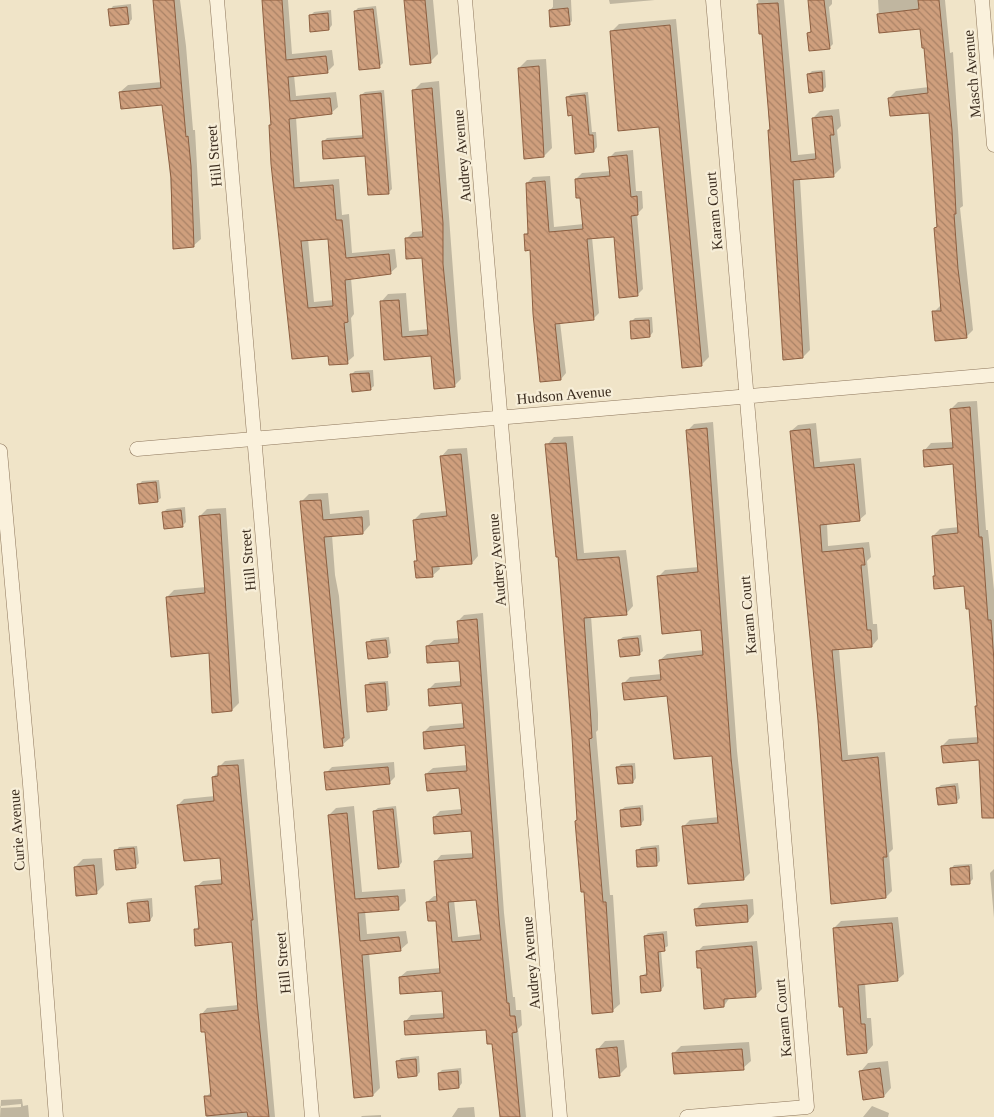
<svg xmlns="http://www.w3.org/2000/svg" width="994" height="1117" viewBox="0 0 994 1117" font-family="'Times New Roman',serif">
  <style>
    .shadow { fill: #0003; fill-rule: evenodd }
    .building { fill: url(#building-back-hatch); stroke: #8d5f41; fill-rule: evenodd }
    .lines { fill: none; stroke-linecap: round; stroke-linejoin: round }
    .street-casing { stroke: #8d765c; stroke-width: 15 }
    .street { stroke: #faf1dc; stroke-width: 14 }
    .labels { text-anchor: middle; stroke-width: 4.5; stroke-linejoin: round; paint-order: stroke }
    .street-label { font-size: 15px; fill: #3d2e20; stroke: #f7eed8 }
  </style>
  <defs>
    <pattern id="building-back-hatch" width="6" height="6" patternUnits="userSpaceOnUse" patternTransform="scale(1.25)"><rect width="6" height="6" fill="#cf9f7d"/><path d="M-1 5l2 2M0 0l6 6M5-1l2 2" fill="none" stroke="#a98266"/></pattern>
  </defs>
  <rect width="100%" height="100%" fill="#f0e4c8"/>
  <path class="shadow" d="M160,0h20l6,46 7,84h2l6,109 -8,7 -19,1 -7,-123 -4,-21 -43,-11 8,-7 34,-3z
    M263,0h25l4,54 40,-4 2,15 -7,7 -33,3 2,21 40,-4 2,15 -7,6 -35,4 4,65 39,-3 3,36 7,-1 3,39 43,-4 2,18 -7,6 -39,5 3,36 -3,4 3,38 -7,6 -18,-7 -36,3 -18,-166zM329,238l5,62 -20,2 -6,-63z
    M405,0h28l5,54 -8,8z
    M553,0h18l1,21 -3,3 -19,-14 3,-3z
    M609,0h46l-45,4z
    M758,0h26l14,155 19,-2 -4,-35 7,-7 19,-2 2,17 -4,4 4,38 -7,7 -34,4 10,171 -7,7 -19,2 -18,-284z
    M809,0h23v4l-3,3 4,37 -4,4 -20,-15 3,-3z
    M878,0h67l5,53 3,-1 10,154 -3,2 13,122 -7,7 -32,-25 7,-7 -10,-194 -42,-13 7,-7 33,-4 -8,-60 -41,5z
    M131,4l1,15 -3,4 -19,-13 3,-4z
    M376,6l7,57 -4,4 -24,-56 3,-3z
    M331,10l1,15 -3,4 -19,-13 4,-4z
    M676,19l33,338 -7,7 -19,2 -23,-241 -48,-94 7,-7z
    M546,59l6,89 -8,8 -25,-88 8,-8z
    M825,70l1,17 -3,3 -14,-16 3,-3z
    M439,81l22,298 -7,7 -21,-32 -48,4 -4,-56 7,-8 18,-1 3,38 20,-2 -6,-73 -17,-17 7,-7 11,-1 -10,-141 7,-7z
    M384,90l8,99 -3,3 -23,-38 -43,-12 4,-4 37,-3 -3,-40 4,-3z
    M588,92l4,40h4l1,15 -3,4 -21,-37 -6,-17 4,-3z
    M633,150l3,41h6l1,17 -6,6 6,75 -6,6 -22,-60 -23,2 7,76 -6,6 -33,3 6,51 -5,6 -29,-130 -7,-14 4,-4 -2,-48 6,-6 17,-1 4,51 30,-3 -2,-28 -6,-17 6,-6 29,-2 -2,-13 6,-6z
    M652,317l1,15 -3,4 -19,-14 4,-4z
    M373,370l1,16 -4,3 -19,-14 4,-4z
    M977,401l9,129h2l6,60v226l-14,-58 -38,-12 7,-7 30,-2 -3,-31 2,-2 -8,-96 -5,-24 -31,-8 2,-2 -3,-38 7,-7 19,-2 -5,-64 -30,-12 7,-8 23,-1 -3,-33 7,-7z
    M713,422l24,329 13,122 -6,6 -61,-52 7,-7 29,-3 -6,-62 -45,-60 -44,-12 6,-6 32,-3 -2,-14 7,-6 37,-4 -2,-21 -43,-53 6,-6 34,-3 -11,-137 6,-6z
    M816,423l4,39 41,-4 5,56 -7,6 -32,3 1,23 41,-4 2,15 -4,4 6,63h4l1,15 -6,7 -33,3 9,106 37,-3 8,97 -4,4 3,38 -6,6 -54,5 -25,-315h-2l-14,-156 7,-6z
    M573,436l11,117 42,-3 7,56 -7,8 -35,2 7,98v16l-2,2 14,163h3l7,109 -8,7 -27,-121 -21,-279 -17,-166 7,-8z
    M467,448l11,108 -6,7 -33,2 1,4 -7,6 -16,2 -2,-15 3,-3 -4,-39 7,-7 26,-2 -5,-55 6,-7z
    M159,480l2,18 -4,3 -18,-16 3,-4z
    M328,493l2,21 39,-4 1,15 -7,8 -31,2 3,40 4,21 11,142 -8,7 -41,-243 8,-8z
    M185,507l1,15 -3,3 -20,-13 4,-3z
    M226,508l13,195 -7,7 -22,-58 -43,-55 7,-7 32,-3 -6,-71 7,-7z
    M483,613l21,300 9,84h2l1,13h5l1,15 -4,4 8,88h-25l-8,-74 -6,-14 -82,-7 6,-7 34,-2 -2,-24 -43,-12 7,-6 34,-3 -4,-49 -10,-17 7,-6h4l-3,-34 6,-7 33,-2 -2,-23 -38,-13 6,-6 22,-2 -1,-22 -35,-13 7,-6 35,-3 -2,-21 -42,-12 6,-6 35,-3 -2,-21 -34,-13 6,-6 27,-2 -2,-22 -33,-13 7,-6 25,-2 -1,-17 6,-6zM477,898l5,36 -24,3 -4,-37z
    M641,635l2,16 -4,3 -20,-14 4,-3z
    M389,637l2,16 -4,3 -19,-13 3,-4z
    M388,681l2,24 -4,4 -20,-23 4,-4z
    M244,759l31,358h-68l-1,-20 6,-6 -6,-60 -5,-16 6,-7 32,-3 -6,-64 -38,-11 5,-5 -4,-38 7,-6 20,-2 -2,-22 -43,-52 6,-6 31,-3 -2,-19 6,-6v-4l6,-6z
    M394,762l1,15 -6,6 -63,-10 6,-6z
    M635,763l1,15 -3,4 -16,-14 4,-4z
    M958,783l2,15 -4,4 -19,-14 4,-3z
    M643,805l1,15 -3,4 -20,-14 4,-3z
    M354,806l8,86 43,-3 1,12 -8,8 -33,2 2,23 39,-3 2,12 -8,7 -31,3 11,135 -7,7 -44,-280 7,-7z
    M396,806l6,56 -3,4 -20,2 -5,-57 4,-3z
    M659,845l1,16 -3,3 -20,-13 4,-4z
    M137,846l2,17 -4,4 -19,-16 3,-4z
    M102,858l2,27 -8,8 -21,-26 8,-8z
    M972,864l1,15 -3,3 -19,-13 3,-4z
    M994,869v49l-4,-45z
    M152,898l1,18 -3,4 -22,-16 3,-4z
    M753,899l1,15 -6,7 -52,-12 6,-6z
    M898,917l6,57 -7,6 -32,3 2,35h4l2,27 -6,7 -23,-47 -10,-77 7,-7z
    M667,931l1,15 -7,4 3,36 -3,4 -20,-14 7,-4 -3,-36 3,-3z
    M757,941l5,48 -6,6 -26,2 -6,9 -22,-39 -5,-15 6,-6z
    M624,1040l3,27 -8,8 -21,-26 7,-8z
    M749,1042l2,19 -8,7 -70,-14 8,-8z
    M419,1056l1,16 -3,3 -20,-13 4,-4z
    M888,1061l3,27 -7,8 -23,-25 7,-8z
    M461,1068l1,15 -3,4 -20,-14 3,-3z
    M22,1099l1,7 5,-1 1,12h-29l1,-17zM21,1104v3l-21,1v-2z
    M872,1106l17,7 -1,4h-25z
    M474,1107l1,10h-23l6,-9z
    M381,1115v2h-20l1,-1z"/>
  <path class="building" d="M153,0h21l12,137 2,-1 3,30 3,81 -21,2 -2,-71 -9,-73 -41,4 -2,-17 42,-4z
    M262,0h20l4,60 40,-4 2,17 -40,4 2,24 40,-3 2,16 -43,5 5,69 39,-3 3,35h6l4,38 43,-4 2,20 -46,6 3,42 -4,1 4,41 -19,1 -1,-9 -36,3 -21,-195 -2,-39h2zM328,239l5,67 -25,2 -7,-67z
    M404,0h21l6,63 -21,2z
    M808,0h16l6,49 -21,2 -2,-18 4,-1z
    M918,0h21l13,130 4,84h-2l4,55 9,69 -32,3 -3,-30h9l-7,-83 3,-1 -8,-114 -39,3 -2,-18 40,-5 -4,-45h-2l-2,-19 -41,4 -2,-19 42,-5z
    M778,3l13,159 25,-3 -4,-41 20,-2 2,19h-4l4,42 -41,3 10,178 -20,2 -15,-230h2l-8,-96h-3l-2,-30z
    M127,7l2,17 -19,2 -2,-17z
    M568,8l2,17 -20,2 -1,-17z
    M373,9l7,59 -21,2 -5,-59z
    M328,13l1,17 -19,2 -1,-17z
    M670,25l32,341 -20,2 -23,-241 -41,4 -8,-100z
    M539,66l5,91 -20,2 -6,-91z
    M822,72l1,19 -14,2 -2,-19z
    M432,88l11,135v41l12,123 -21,2 -3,-33 -47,4 -4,-59 19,-1 3,37 26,-2 -6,-77 -16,1 -1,-21 18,-1 -11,-147z
    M381,93l8,101 -21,1 -3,-39 -42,3 -1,-18 41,-3 -3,-43z
    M585,95l4,40h4l1,17 -19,2 -3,-39 -4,1 -2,-19z
    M627,155l4,42 6,-1 1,19 -7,1 7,80 -19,2 -5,-61 -27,2 7,81 -39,4 6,56 -21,2 -7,-68 -3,-64 -5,1 -1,-17h4l-2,-51 19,-2 4,51 34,-3 -3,-31h-4l-1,-19 35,-3 -2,-19z
    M649,320l1,17 -19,2 -1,-18z
    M369,373l2,17 -19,2 -2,-18z
    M970,407l9,130h3l6,83h3l3,41v157h-12l-3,-58 -36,3 -2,-17 37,-3 -3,-37h2l-8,-97h-3l-2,-23 -30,3 -1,-13h2l-3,-40 26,-3 -5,-69 -29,3 -1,-17 30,-2 -3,-39z
    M707,428l24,330 13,122 -56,4 -6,-58 36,-3 -6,-67 -38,3 -7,-63 -43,4 -2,-17 39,-3 -2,-20 44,-5 -2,-25 -39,4 -5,-58 41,-4 -12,-142z
    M810,429l4,39 40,-4 6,57 -40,4 2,27 41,-4 2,17h-4l6,65h4l1,17 -40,3 10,111 36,-4 9,100h-4l3,41 -55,6 -13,-184 -28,-289z
    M566,443l11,117 42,-3 8,58 -43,3 7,104 1,16 -3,1 14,163h3l7,110 -21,2 -8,-122h-3l-6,-71 2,-1 -5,-83 -14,-180h-2l-11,-113z
    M461,454l11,110 -40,3 1,10 -17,1 -2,-17h3l-4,-41 34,-4 -7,-60z
    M156,482l2,20 -19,2 -2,-20z
    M321,500l2,20 39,-3 1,17 -39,3 20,201h-2l1,8 -19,2 -24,-247z
    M181,510l2,17 -19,2 -2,-17z
    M220,514l12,197 -20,2 -3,-60 -38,4 -5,-60 39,-4 -6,-77z
    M477,619l22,300 8,84h2l1,13h5l2,16 -5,1 8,84h-20l-8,-73h-5l-1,-14 -81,5 -1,-14 40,-3 -2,-27 -42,3 -1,-17 41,-4 -4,-52h-8l-2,-19 11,-1 -3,-40 39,-3 -2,-27 -37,3 -1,-17 29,-3 -3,-26 -32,3 -2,-17 42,-3 -2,-26 -41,4 -1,-17 41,-4 -2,-25 -33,3 -1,-17 33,-3 -2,-25 -32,2 -1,-17 33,-3 -2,-22zM476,900l5,40 -29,2 -4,-40z
    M638,638l2,17 -20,2 -2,-17z
    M386,640l2,17 -20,2 -2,-17z
    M385,683l2,27 -20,2 -2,-27z
    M238,765l15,155h-2l6,83 12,114h-21l-1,-5 -41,4 -2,-20h7l-6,-64h-4l-1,-18 38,-4 -4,-47 -2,-21 -37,4 -1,-17h5l-4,-43 27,-2 -2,-26 -36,3 -7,-56 37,-4 -2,-24 6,-1v-10z
    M632,766l1,17 -15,1 -2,-17z
    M388,767l2,17 -64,6 -2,-18z
    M955,786l2,17 -19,2 -2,-17z
    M640,808l1,17 -20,2 -1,-17z
    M393,809l6,58 -21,2 -5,-58z
    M347,813l8,86 43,-3 1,14 -41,3 2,28 39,-4 2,14 -39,4 11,141 -19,2 -26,-283z
    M134,848l2,20 -20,2 -2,-20z
    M656,848l1,18 -20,1 -1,-17z
    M94,865l3,29 -21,2 -2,-29z
    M969,866l1,18 -19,1 -1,-17z
    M148,901l2,20 -21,2 -2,-20z
    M747,905l1,17 -52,4 -2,-17z
    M892,923l6,58 -40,4 3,39h4l2,29 -20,2 -4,-48h-4l-6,-79z
    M663,934l2,17 -7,1 3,39 -20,2 -1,-17 7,-1 -3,-39z
    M752,946l4,51 -32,2v8l-20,2 -3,-41h-4l-1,-17z
    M617,1047l3,29 -21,2 -3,-29z
    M742,1049l2,21 -70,4 -2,-21z
    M416,1059l1,17 -19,2 -2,-17z
    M880,1068l4,29 -21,3 -4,-29z
    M458,1071l1,17 -20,2 -1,-17z"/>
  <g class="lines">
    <g class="street-casing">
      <path id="street" d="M217,0l95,1117
        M465,0l95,1117
        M982,0l12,145
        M137,449l857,-74
        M0,451l30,333 26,333
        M687,1117l120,-10 -94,-1107"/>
    </g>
    <use href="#street" class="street"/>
  </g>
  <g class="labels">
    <g class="street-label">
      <text transform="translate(972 74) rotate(-95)" y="5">Masch Avenue</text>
      <text transform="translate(214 156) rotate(-95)" y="5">Hill Street</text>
      <text transform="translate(462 156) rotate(-95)" y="5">Audrey Avenue</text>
      <text transform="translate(714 211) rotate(-95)" y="5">Karam Court</text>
      <text transform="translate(564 395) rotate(-5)" y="5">Hudson Avenue</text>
      <text transform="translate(248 560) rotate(-95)" y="5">Hill Street</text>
      <text transform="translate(497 560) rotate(-95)" y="5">Audrey Avenue</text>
      <text transform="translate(748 615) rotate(-95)" y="5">Karam Court</text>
      <text transform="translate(17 830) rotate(-94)" y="5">Curie Avenue</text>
      <text transform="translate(283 963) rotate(-95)" y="5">Hill Street</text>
      <text transform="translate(531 963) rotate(-95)" y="5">Audrey Avenue</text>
      <text transform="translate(783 1018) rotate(-95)" y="5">Karam Court</text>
    </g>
  </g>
</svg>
